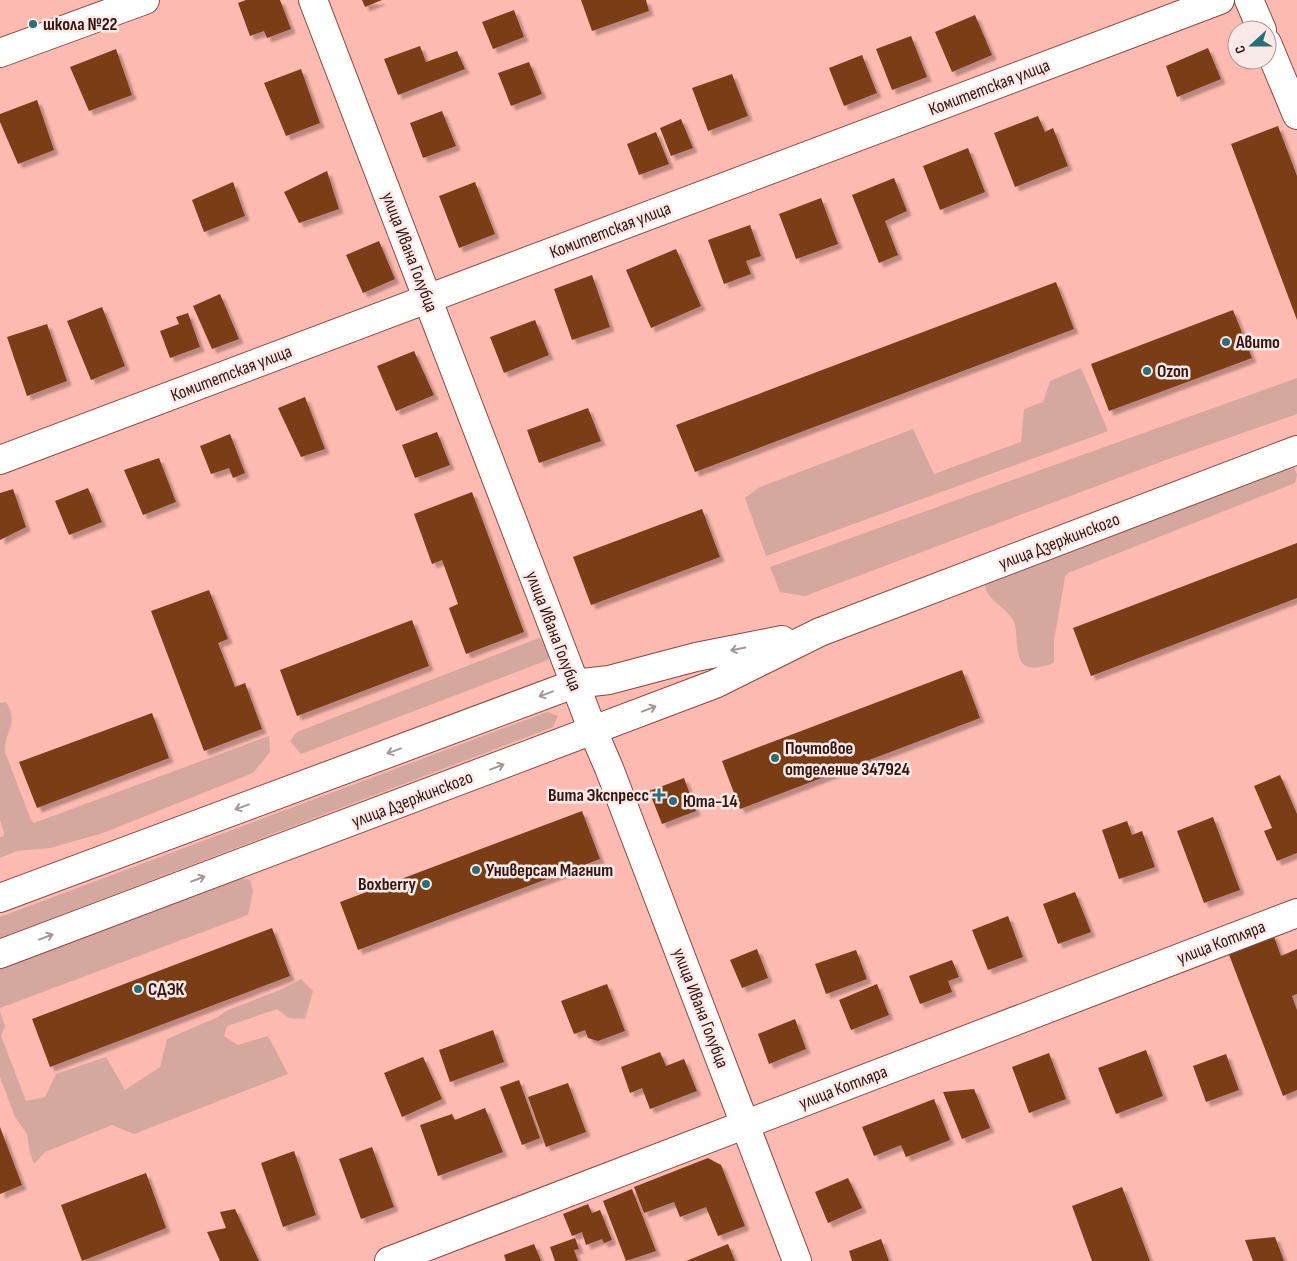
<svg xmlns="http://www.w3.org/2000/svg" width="1297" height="1261" viewBox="0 0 1297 1261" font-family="'Sofia Sans Condensed',sans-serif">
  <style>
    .green { fill: #d4a79f }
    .building { fill: #7a3d17; filter: url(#shadow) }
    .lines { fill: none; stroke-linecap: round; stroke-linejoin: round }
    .minor-casing { stroke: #8d463d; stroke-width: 30 }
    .secondary-casing { stroke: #8d463d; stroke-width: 30 }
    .minor { stroke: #fff; stroke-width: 28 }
    .secondary { stroke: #fff; stroke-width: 28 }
    .oneway { stroke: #a49694 }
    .poi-dot { fill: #276f7a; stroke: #fbe9e7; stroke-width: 2 }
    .labels { text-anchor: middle; stroke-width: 5; stroke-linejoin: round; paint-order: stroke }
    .poi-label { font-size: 18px; font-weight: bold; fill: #341612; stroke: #fbe9e7; text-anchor: start }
    .street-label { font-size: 18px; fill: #341612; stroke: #fbe9e7 }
  </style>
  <defs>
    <filter id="shadow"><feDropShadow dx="4.5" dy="4.5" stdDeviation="1" flood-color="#0004"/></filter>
  </defs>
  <rect width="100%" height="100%" fill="#fdbab0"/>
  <path class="green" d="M1081,368l27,63 -342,125 -21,-58 15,-11 153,-58 21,45 87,-32 3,-33 19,-7 7,-21z
    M1297,378v36l-126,44 -366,138 -25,-4 -10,-25z
    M1288,465l6,2 3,8 -2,8 -227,90 -3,4 -11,63v22c-4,3 -9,4 -15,5 -30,6 -18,-33 -26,-47 -7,-13 -29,-21 -28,-37z
    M539,638c9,6 11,11 9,22l-247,94 -11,-13 7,-9z
    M6,702c14,23 -2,28 -1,50l26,68 3,3 235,-87 1,16 -17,21 -150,60 -53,15 -33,3 -17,7v-21l4,-1v-4l-4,-12v-117z
    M547,712l11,4 -5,11 -553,211v-21z
    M239,878l11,2 3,11 -5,24 -248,93v-40z
    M301,979l12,12 -8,28 -16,-1 -12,-9 -50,17 -3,10 14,9 30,-9 20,38 -154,60 -22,-9 -67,27 -11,12 -4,-11 -3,-19 -12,-17 -15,-40v-66l5,15 -4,10 25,65 19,-4 11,-23 50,-17 19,33 35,-23 7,-28 51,-22 8,-6 54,-21z"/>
  <path class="building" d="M246,0h34l11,29 -24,9 -3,-7 -14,5 -12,-33z
    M362,0h20l-17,7z
    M581,0h65l3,11 -57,20z
    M514,10l10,27 -31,12 -11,-27z
    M975,15l17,40 -40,17 -17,-40z
    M911,36l16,41 -35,13 -16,-41z
    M420,46l6,16 31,-11 8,18 -67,26 -14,-36z
    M1208,48l13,31 -44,18 -11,-31z
    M116,49l16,46 -43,16 -19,-44z
    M862,55l15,38 -33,13 -15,-38z
    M529,62l13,32 -31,12 -13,-33z
    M301,69l19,54 -34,13 -22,-53z
    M732,74l16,42 -40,15 -16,-43z
    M37,100l17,50 -36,14 -18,-42v-8z
    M442,111l14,35 -33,12 -13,-35z
    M1038,116l7,16 8,-4 15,38 -53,21 -21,-54z
    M681,119l12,29 -22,8 -11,-28z
    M1278,126l19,50v144l-66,-176z
    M656,132l13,32 -30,11 -12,-31z
    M968,148l17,44 -45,18 -17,-44z
    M327,171l12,38 -40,14 -15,-31z
    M894,178l13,33 -22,10 13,34 -19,8 -27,-68z
    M233,182l12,34 -41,16 -12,-32z
    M475,182l20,52 -36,14 -20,-52z
    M821,198l17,46 -42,15 -17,-45z
    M750,225l11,31 -15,5 5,13 -27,10 -16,-44z
    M379,241l16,38 -32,14 -17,-38z
    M676,249l25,57 -50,22 -25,-58z
    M592,275l18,52 -38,13 -18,-51z
    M1056,282l18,47 -379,143 -19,-47z
    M220,294l19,45 -27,10 -19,-43z
    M102,307l23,59 -34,14 -24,-59z
    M1233,310l19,48 -143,53 -18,-47z
    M188,313l12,34 -30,11 -10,-27 19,-7 -3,-7z
    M535,320l14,35 -45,18 -14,-36z
    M47,324l20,57 -40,15 -20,-59z
    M414,351l20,44 -38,16 -19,-45z
    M305,397l20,52 -24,8 -23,-49z
    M588,408l13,33 -62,22 -12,-33z
    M437,432l13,33 -35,13 -13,-33z
    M230,434l15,39 -12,5 -4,-10 -18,6 -11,-28z
    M159,458l17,44 -33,13 -19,-45z
    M88,488l14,34 -33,13 -14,-34z
    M13,489l13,38 -26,13v-47z
    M472,492l52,140 -58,22 -17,-46 9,-4 -16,-44 -10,4 -18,-50z
    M702,509l18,48 -129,48 -18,-48z
    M1297,543v55l-206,78 -18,-48z
    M209,590l19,49 -10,4 17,44 10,-4 17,46 -58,22 -53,-140z
    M412,620l17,46 -132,50 -17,-46z
    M962,670l18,48 -240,91 -18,-48z
    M152,713l17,45 -132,50 -18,-46z
    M1280,775l17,39v39l-20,8 -13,-30 8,-3 -18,-42z
    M684,778l12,33 -34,13 -13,-33z
    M582,811l18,48 -242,91 -18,-48z
    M1213,817l27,73 -36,13 -27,-72z
    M1127,821l5,14 10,-4 13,36 -36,12 -17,-49z
    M1075,892l16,40 -33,12 -15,-40z
    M1008,916l15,41 -35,13 -16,-40z
    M272,928l18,48 -240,91 -18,-48z
    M1273,934l8,22 16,-7v45l-5,2 5,14v80l-14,6 -55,-144z
    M757,949l11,29 -26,10 -12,-28z
    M856,950l11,29 -41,15 -11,-30z
    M952,960l7,17 -11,4 4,11 -32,12 -11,-28z
    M607,984l18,47 -27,10 -10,-3 -3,-8 -11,4 -13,-33z
    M877,984l12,31 -38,15 -12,-30z
    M795,1019l11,30 -37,15 -11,-30z
    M493,1030l11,32 -54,20 -11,-32z
    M1146,1050l17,46 -47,18 -18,-46z
    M660,1052l6,14 18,-7 13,32 -47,18 -8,-21 -12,5 -9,-26z
    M1049,1053l17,46 -37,14 -17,-46z
    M1226,1054l13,36 -33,12 -13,-36z
    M423,1057l19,42 -40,18 -18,-44z
    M519,1080l21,58 -18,7 -22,-58z
    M568,1083l18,49 -40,15 -18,-50z
    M974,1089l16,39 -28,11 -19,-47z
    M934,1099l16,41 -44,17 -5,-12 -27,11 -12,-29z
    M485,1108l18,44 -65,24 -18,-51 32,-11 3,6z
    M0,1127l22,58 -22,9z
    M372,1147l22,60 -33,12 -22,-60z
    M294,1151l22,64 -33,12 -22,-64z
    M708,1158l13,7 24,61 -27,10 -12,-29 -26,10 -6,-15 -30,11 -10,-26z
    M146,1173l20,55 -84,33 -21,-56z
    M848,1178l14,30 -34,15 -13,-31z
    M1122,1187l28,74h-58l-20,-55z
    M632,1189l24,62 -30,10 -23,-60z
    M588,1204l4,9 8,-3 12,30 -8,3 -2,-4 -16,6 -4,-13 -10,4 -9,-22z
    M235,1209l24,52h-39l-13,-29 19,-4 -6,-16z
    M1275,1237l9,24h-31l-8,-21z
    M575,1238l4,11 -5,1 4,11h-23l-5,-14z
    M881,1239l8,22h-37l-3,-10z
    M534,1244l7,17h-35l-2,-6z
    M728,1244l7,17h-49z"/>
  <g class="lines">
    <g class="minor-casing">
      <path id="minor" d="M313,0l280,731 16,37 188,493
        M1249,0l13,30
        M1267,43l30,72
        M0,53l145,-53
        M0,460l1220,-460
        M389,1261l908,-348"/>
    </g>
    <g class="secondary-casing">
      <path id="secondary" d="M0,898l574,-214 35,-4 87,-23 86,-17
        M0,954l715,-270 105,-52 477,-182"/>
    </g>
    <use href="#minor" class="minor"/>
    <use href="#secondary" class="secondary"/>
  </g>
  <defs><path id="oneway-shaft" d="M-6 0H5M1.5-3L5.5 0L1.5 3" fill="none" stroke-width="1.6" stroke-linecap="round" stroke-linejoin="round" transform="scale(1.25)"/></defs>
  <g class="oneway">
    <use href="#oneway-shaft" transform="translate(738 649) rotate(169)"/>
    <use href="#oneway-shaft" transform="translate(546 694) rotate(160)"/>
    <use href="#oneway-shaft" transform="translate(649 709) rotate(-21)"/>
    <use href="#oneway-shaft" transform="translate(394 751) rotate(160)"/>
    <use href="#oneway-shaft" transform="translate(497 767) rotate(-21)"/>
    <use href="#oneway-shaft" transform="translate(242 807) rotate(160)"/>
    <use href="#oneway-shaft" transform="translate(198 879) rotate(-21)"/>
    <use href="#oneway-shaft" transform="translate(46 937) rotate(-21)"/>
  </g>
  <g class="poi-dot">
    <circle cx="33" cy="24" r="5"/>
    <circle cx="1226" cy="342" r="5"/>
    <circle cx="1147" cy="371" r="5"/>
    <circle cx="775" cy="758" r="5"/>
    <path d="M656.5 787.5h5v5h5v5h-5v5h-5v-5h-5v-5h5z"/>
    <circle cx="673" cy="801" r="5"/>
    <circle cx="476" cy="870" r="5"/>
    <circle cx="426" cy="884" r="5"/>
    <circle cx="138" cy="989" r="5"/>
  </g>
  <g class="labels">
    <g class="poi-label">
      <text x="43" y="30">школа №22</text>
      <text x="1236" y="348">Авито</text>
      <text x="1157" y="377">Ozon</text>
      <text x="785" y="754">Почтовое<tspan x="785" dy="21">отделение 347924</tspan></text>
      <text x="649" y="801" text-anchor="end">Вита Экспресс</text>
      <text x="683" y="807">Юта-14</text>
      <text x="486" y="876">Универсам Магнит</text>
      <text x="416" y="890" text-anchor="end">Boxberry</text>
      <text x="148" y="995">СДЭК</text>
    </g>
    <g class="street-label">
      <text transform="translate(989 87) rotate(-21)" y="6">Комитетская улица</text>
      <text transform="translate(610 230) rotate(-21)" y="6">Комитетская улица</text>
      <text transform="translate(410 252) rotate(69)" y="6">улица Ивана Голубца</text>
      <text transform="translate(231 373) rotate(-21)" y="6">Комитетская улица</text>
      <text transform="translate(1059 541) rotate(-21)" y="6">улица Дзержинского</text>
      <text transform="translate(554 631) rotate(69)" y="6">улица Ивана Голубца</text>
      <text transform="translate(412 799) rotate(-21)" y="6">улица Дзержинского</text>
      <text transform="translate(1221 942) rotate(-21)" y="6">улица Котляра</text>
      <text transform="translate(701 1008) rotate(69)" y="6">улица Ивана Голубца</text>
      <text transform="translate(843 1087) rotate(-21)" y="6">улица Котляра</text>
    </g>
  </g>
  <g transform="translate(1252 45) rotate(249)"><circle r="24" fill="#fbe9e7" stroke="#ab9592"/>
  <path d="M0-4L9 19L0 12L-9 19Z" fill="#276f7a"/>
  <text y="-8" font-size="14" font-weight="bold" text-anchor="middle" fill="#341612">С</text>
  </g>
</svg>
